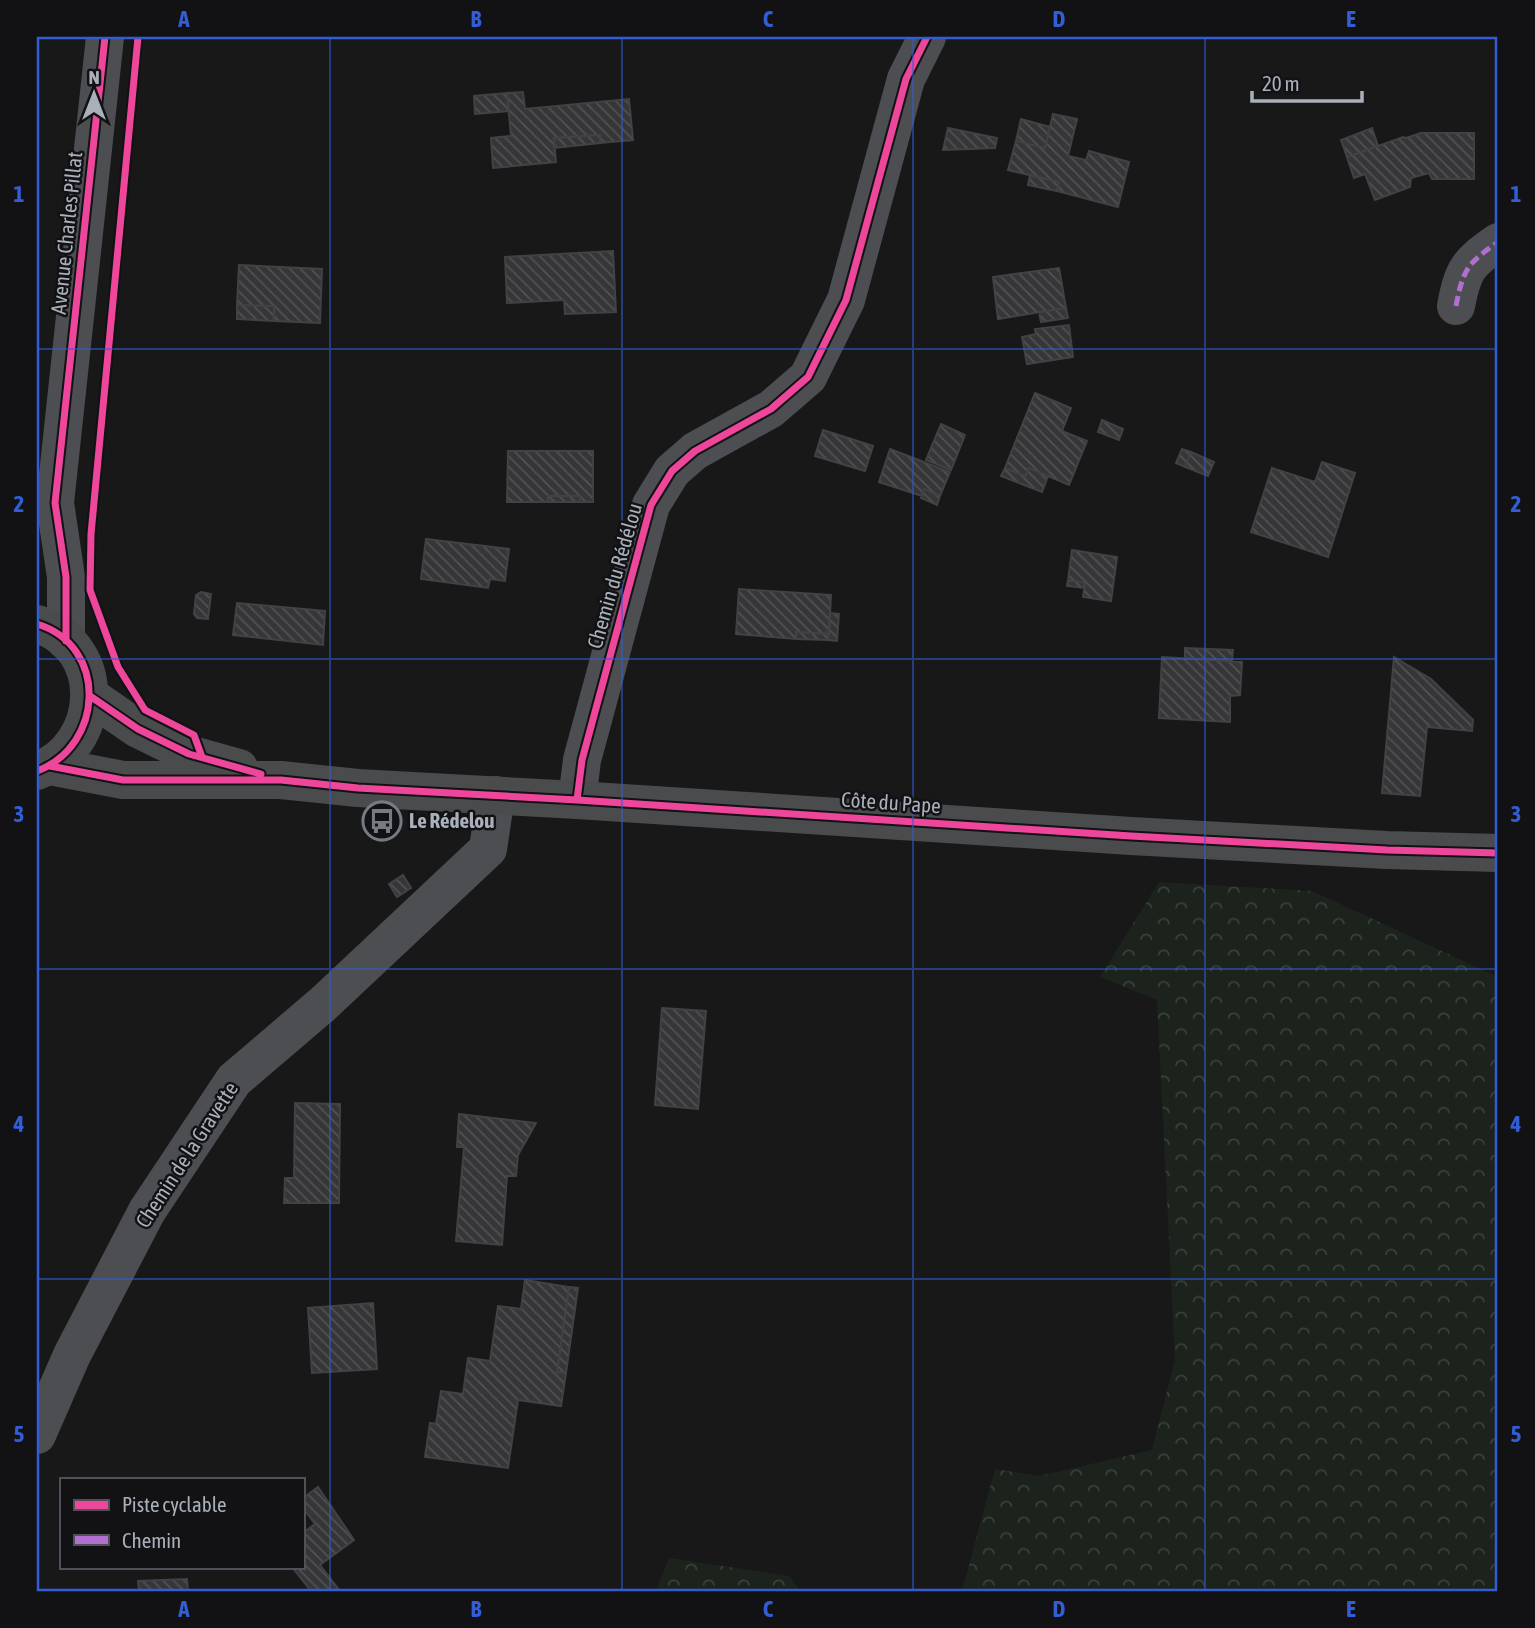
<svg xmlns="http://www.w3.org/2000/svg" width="1535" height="1628" viewBox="0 0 1535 1628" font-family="'Asap Condensed',sans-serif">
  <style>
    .forest { fill: url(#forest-crowns) }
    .building { fill: url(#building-back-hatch); stroke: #414245; stroke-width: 2 }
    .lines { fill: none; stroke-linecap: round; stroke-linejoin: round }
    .minor { stroke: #4c4e52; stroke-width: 38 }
    .major { stroke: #4a4b4d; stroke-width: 38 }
    .quiet { stroke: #b36fd0; stroke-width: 5; stroke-dasharray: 10 5; stroke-linecap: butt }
    .cycleway-casing { stroke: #121215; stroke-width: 11 }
    .cycleway { stroke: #ed469a; stroke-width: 7 }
    .grid { fill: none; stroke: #325dd4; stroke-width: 2; stroke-opacity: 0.55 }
    .labels { text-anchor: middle; stroke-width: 5; stroke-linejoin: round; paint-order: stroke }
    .street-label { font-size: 21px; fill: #a9b0ba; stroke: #121215 }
    .poi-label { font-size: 21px; font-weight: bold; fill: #a9b0ba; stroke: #121215; text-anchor: start }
    .neatline { fill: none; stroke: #325dd4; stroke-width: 2.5 }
    .grid-label { font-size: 23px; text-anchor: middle; font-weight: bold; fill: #325dd4 }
  </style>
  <defs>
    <pattern id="forest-crowns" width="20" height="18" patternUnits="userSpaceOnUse" patternTransform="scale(1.75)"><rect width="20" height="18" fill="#1c231c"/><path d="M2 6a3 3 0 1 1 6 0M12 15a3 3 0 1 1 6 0" fill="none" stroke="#3a403b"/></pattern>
    <pattern id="building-back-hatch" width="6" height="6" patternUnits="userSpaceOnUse" patternTransform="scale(1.75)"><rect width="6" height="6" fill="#363638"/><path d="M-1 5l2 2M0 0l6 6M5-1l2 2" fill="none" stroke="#505153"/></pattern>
  </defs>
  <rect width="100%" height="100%" fill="#181819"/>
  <path class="forest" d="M1159,882l153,9 186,86v614h-536l33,-122 44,7 113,-26 23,-90 -18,-360 -57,-23z
    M669,1558l120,18 11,15h-144z"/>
  <path class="building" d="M523,92l2,17 104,-10 4,41 -33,3v-8l-46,3 2,24 -63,6 -2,-30 20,-2 -4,-43z
    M507,93l2,18 -34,3 -1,-18z
    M1053,114l24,5 -9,37 18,4 3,-9 40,11 -11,45 -61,-16 2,-9 -51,-12 8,-29 29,7z
    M1021,119l29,8 -5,21 -29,-7z
    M948,128l49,10 -2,10 -52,2z
    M1372,128l6,18 -31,11 -6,-17z
    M1421,133h53v46h-42l-3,-6 -18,5 -1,9 -35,13 -10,-26 -11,4 -7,-21 56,-20 3,1z
    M600,135v8l-46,5v-10z
    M1030,175l29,7 -2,9 -29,-6z
    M613,251l3,61 -51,2 -1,-14 -57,3 -2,-46z
    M239,265l83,4 -2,54 -46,-2v-15l-37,-1z
    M1059,268l7,40 -68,11 -5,-42z
    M237,305l37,1v15l-37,-2z
    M1066,308l2,10 -27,4 -2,-10z
    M1069,325l4,32 -46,7 -5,-27 14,-3 -1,-5z
    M1035,393l36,15 -9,23 25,10 -18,44 -40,-17 -4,8 -20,-8z
    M1102,420l21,9 -4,11 -21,-8z
    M941,424l24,11 -14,35 -25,-10z
    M823,430l50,16 -8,25 -50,-15z
    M890,449l60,23 -10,24 -16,-7 -2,7 -43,-14z
    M1182,449l9,3 -6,15 -9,-4z
    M508,451h85v51h-13v-6h-32v6h-41z
    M1191,452l23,10 -6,14 -23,-9z
    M1322,462l33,11 -27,84 -77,-25 21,-64 43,14z
    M1005,468l20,8 4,-8 19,8 -6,16 -41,-16z
    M924,489l16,7 -3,9 -16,-7z
    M548,496h32v6h-32z
    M426,539l83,10 -4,32 -15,-2 -2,9 -67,-9z
    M1072,550l45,7 -6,44 -28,-4 2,-14 -17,-3z
    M1068,580l17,3 -1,5 -17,-2z
    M739,589l92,6 -2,39 -33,-2v7l-60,-5z
    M201,592l10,2 -3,25 -11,-1 -3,-4 2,-19z
    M237,603l88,8 -2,34 -90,-10z
    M830,613l9,1 -2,27 -9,-1z
    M796,632l33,2 -1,6 -32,-1z
    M1185,648l48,2 -1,11 -47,-3z
    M1162,657l80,5 -2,33 -10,1v26l-71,-4z
    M1394,657l37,22 42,41 -1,11 -45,-4 -7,69 -38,-3z
    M403,875l8,13 -14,9 -8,-13z
    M662,1008l44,3 -8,98 -43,-4z
    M295,1103l45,1 -1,99h-55l1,-25h9z
    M459,1114l77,9 -18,32 -2,21h-9l-5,69 -46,-4 8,-94h-7z
    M525,1280l44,7 -12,85 9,1 -5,33 -43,-6 -10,68 -83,-11 5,-34 6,1 5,-33 22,3 5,-36 22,3 8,-55 23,3z
    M569,1287l9,1 -12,85 -9,-1z
    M373,1303l4,66 -65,4 -4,-65z
    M318,1487l36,53 -34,25 20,26h-29l-19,-24h11v-34l12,-9 -12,-16v-10z
    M187,1579l1,12h-49l-1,-10z"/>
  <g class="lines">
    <path class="minor" d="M1456,306c7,-37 12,-43 42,-64
      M66,641v-64l-11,-74 50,-466
      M577,800l5,-40 69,-255 21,-34 23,-20 76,-42 37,-32 38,-77 60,-221 21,-42
      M37,1435l35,-80 75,-144 87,-131 89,-76 165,-155 8,-54"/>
    <path class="major" d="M37,624c72,22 67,122 0,147
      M90,696l48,33 51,25 50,14
      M50,766l73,14h158l77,8 219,12 554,36 256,14 111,3"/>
    <path class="quiet" d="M1456,306c7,-37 12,-43 42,-64"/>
    <g class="cycleway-casing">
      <path id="cycleway" d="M138,37l-47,497 -1,56 28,77 27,43 49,25 8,22
        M37,624c72,22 67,122 0,147
        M66,641v-64l-11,-74 50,-466
        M90,696l48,33 51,25 72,20
        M50,766l73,14h158l77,8 219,12 554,36 256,14 111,3
        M577,800l5,-40 69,-255 21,-34 23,-20 76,-42 37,-32 38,-77 60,-221 21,-42"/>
    </g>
    <use href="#cycleway" class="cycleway"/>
  </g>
  <path class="grid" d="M330,37v1554M622,37v1554M913,37v1554M1205,37v1554M37,349h1461M37,659h1461M37,969h1461M37,1279h1461"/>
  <defs>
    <g id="bus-ring" transform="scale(2.0125)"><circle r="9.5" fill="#121215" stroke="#767b82" stroke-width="1.5"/><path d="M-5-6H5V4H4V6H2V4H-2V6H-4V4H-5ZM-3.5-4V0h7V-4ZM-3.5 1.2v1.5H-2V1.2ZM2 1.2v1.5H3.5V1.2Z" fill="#767b82"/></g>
  </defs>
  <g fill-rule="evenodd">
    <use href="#bus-ring" x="382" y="821"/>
  </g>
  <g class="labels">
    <g class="street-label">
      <text transform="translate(67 233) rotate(-84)" y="7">Avenue Charles Pillat</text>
      <text transform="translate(615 576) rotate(-74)" y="7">Chemin du Rédélou</text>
      <text transform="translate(891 803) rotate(4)" y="7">Côte du Pape</text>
      <text transform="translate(187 1155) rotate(-57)" y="7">Chemin de la Gravette</text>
    </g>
    <g class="poi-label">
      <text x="409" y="828">Le Rédelou</text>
    </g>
  </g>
  <rect width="1535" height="1628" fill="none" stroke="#121215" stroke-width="77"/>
  <rect x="60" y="1478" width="245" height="91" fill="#121215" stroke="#4e5157" stroke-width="2"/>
  <rect x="74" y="1500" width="35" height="10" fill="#ed469a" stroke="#4e5157" stroke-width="2"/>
  <text x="122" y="1512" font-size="21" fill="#a9b0ba">Piste cyclable</text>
  <rect x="74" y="1535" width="35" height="10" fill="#b36fd0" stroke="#4e5157" stroke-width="2"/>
  <text x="122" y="1548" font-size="21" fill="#a9b0ba">Chemin</text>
  <g transform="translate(94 94)" stroke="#121215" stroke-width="5" paint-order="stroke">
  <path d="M0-5L12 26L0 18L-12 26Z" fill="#a9b0ba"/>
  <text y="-10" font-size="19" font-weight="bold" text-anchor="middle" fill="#a9b0ba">N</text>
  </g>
  <path d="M1252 91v10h110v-10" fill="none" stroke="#a9b0ba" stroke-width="3.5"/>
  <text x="1262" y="91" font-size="21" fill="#a9b0ba" stroke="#121215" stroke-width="5" paint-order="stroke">20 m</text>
  <rect x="38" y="38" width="1458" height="1552" class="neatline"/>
  <g class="grid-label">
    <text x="184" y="27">A</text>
    <text x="476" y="27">B</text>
    <text x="768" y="27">C</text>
    <text x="1059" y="27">D</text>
    <text x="1351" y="27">E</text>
    <text x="19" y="202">1</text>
    <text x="1516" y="202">1</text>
    <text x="19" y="512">2</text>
    <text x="1516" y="512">2</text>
    <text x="19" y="822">3</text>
    <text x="1516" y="822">3</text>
    <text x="19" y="1132">4</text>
    <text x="1516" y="1132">4</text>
    <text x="19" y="1442">5</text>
    <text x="1516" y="1442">5</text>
    <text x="184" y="1617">A</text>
    <text x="476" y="1617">B</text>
    <text x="768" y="1617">C</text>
    <text x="1059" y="1617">D</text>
    <text x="1351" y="1617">E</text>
  </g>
</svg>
